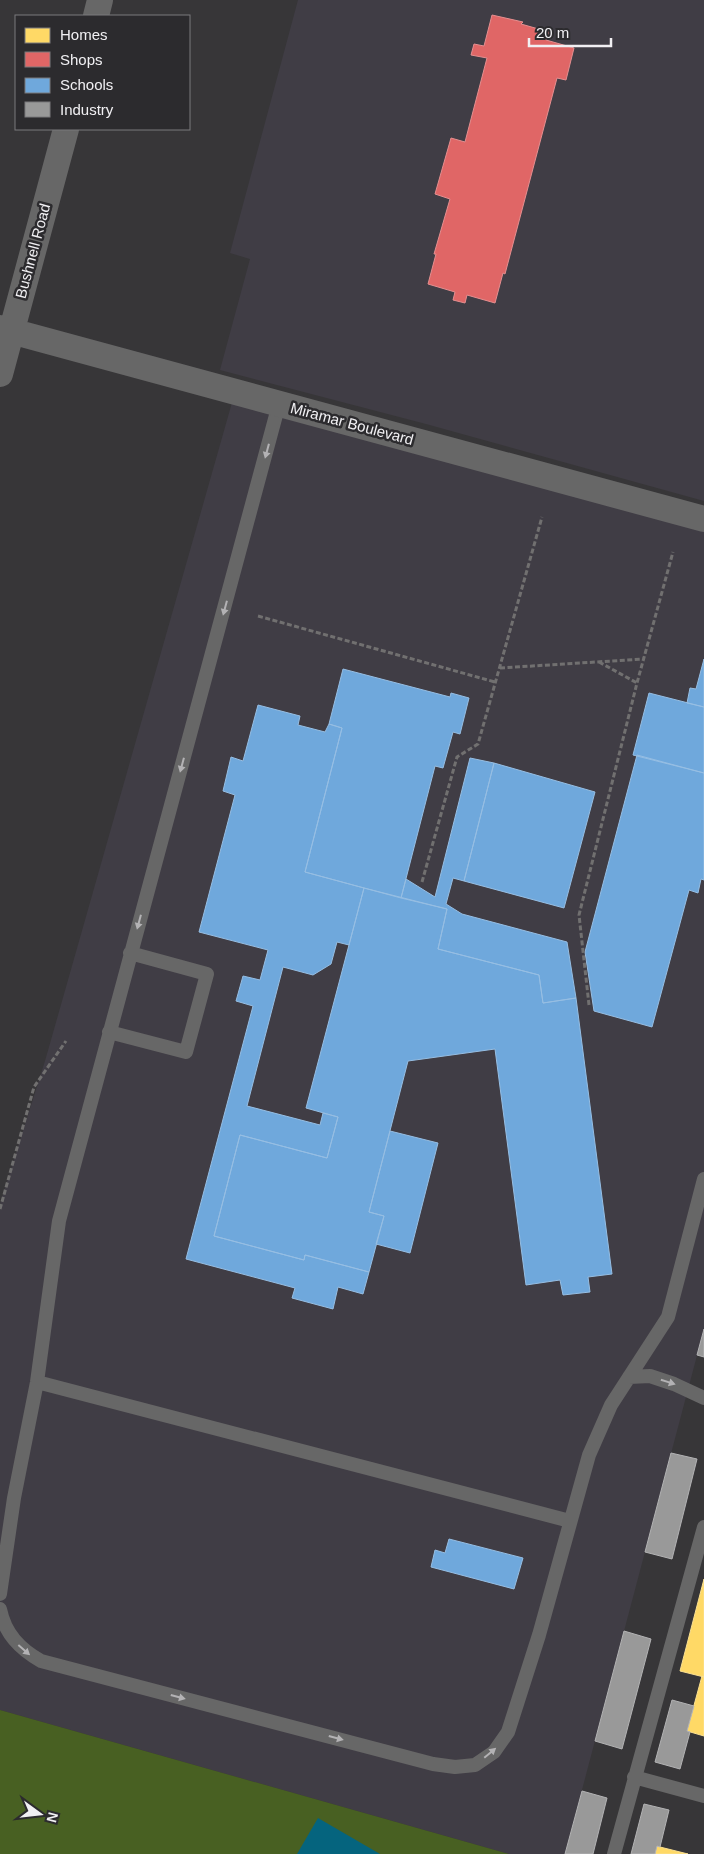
<svg xmlns="http://www.w3.org/2000/svg" width="704" height="1854" viewBox="0 0 704 1854" font-family="Helvetica,sans-serif">
  <style>
    .built { fill: #403d45 }
    .green { fill: #486022 }
    .water { fill: #05647e }
    .homes { fill: #ffd966; stroke: #fbe090 }
    .shops { fill: #e06666; stroke: #e58f90 }
    .schools { fill: #6fa8dc; stroke: #96bee3 }
    .industry { fill: #999; stroke: #b3b3b4 }
    .lines { fill: none; stroke-linecap: round; stroke-linejoin: round }
    .path { stroke: #717070; stroke-width: 3; stroke-dasharray: 5 2.5; stroke-linecap: butt }
    .service { stroke: #676767; stroke-width: 14 }
    .minor { stroke: #676767; stroke-width: 26 }
    .oneway { fill: #b3b2b4 }
    .labels { text-anchor: middle; stroke-width: 5; stroke-linejoin: round; paint-order: stroke }
    .street-label { font-size: 15px; fill: #f1f0f3; stroke: #2c2b2e }
  </style>
  <rect width="100%" height="100%" fill="#373638"/>
  <path class="built" d="M298,0h406v501l-278,-77 -206,-54 30,-111 -20,-6z
    M235,392l469,127v810l-139,525h-56l-509,-144v-506l45,-143z"/>
  <path class="green" d="M0,1710l509,144h-509z"/>
  <path class="water" d="M318,1818l62,36h-83z"/>
  <path class="homes" d="M704,1579v98l-24,-6z
    M702,1676l2,1v59l-17,-5z
    M657,1846l3,1 28,7h-33z"/>
  <path class="shops" d="M492,15l31,7 -2,2 28,8 -3,8 28,8 -8,32 -9,-2 -52,196 -2,-1 -8,30 -28,-8 -2,8 -12,-3 2,-8 -27,-8 8,-30h-2l16,-55 -15,-5 16,-56 14,4 22,-84 -16,-3 3,-11 10,2z"/>
  <path class="schools" d="M704,659v48l-17,-4 3,-15 6,1z
    M343,669l107,28 1,-4 18,5 -9,36 -7,-2 -10,36 -8,-2 -34,132 -96,-26 37,-144 -13,-4z
    M649,693l55,14v66l-71,-18z
    M258,705l42,11 -2,9 27,7 4,-8 13,4 -37,144 59,16 -15,57 -12,-3 -6,22 -18,11 -30,-8 -36,139 73,19 3,-12 15,4 -11,41 -87,-23 -26,101 90,24 1,-5 64,17 -6,22 -25,-7 -5,22 -41,-11 3,-10 -109,-29 67,-253 -17,-5 7,-25 17,4 8,-30 -69,-18 36,-137 -12,-4 8,-34 12,4z
    M637,755l67,18v107l-3,-1 -3,14 -9,-3 -37,137 -58,-16 -9,-59z
    M470,758l24,5 -30,118 -11,-3 -7,26 16,10 105,28 9,56 -33,5 -4,-28 -101,-26 9,-40 -46,-11 5,-19 29,18z
    M494,763l101,29 -31,116 -100,-27z
    M364,888l83,21 -9,40 101,26 4,28 33,-5 36,276 -24,3 2,15 -27,3 -3,-15 -34,5 -31,-236 -87,12 -39,151 15,4 -15,56 -64,-17 -1,5 -90,-24 26,-101 87,23 11,-41 -32,-9z
    M390,1131l48,12 -28,110 -34,-9 8,-28 -15,-4z
    M449,1539l74,19 -9,31 -83,-22 4,-17 10,3z"/>
  <path class="industry" d="M704,1329v28l-7,-2z
    M671,1453l26,6 -25,100 -27,-7z
    M624,1631l27,8 -29,110 -27,-8z
    M672,1700l22,6 -7,25 3,1 -10,37 -25,-7z
    M582,1791l25,7 -14,56h-28z
    M644,1804l25,6 -9,37 -3,-1 -2,8h-24z"/>
  <g class="lines">
    <path class="path" d="M258,616l237,66
      M599,662l38,21
      M500,668l144,-9
      M422,882l35,-125 21,-13 64,-227
      M589,1005l-10,-90 58,-232 36,-131
      M0,1209l34,-122 32,-46"/>
    <path class="service" d="M109,1032l77,20 21,-78 -77,-21
      M629,1377l21,-1 24,8 30,14
      M37,1382l533,139
      M0,1594l14,-96 23,-116 22,-161 220,-817
      M0,1609c5,25 20,40 41,52l392,103 22,3 20,-2 19,-13 14,-20 31,-97 50,-180 22,-50 57,-88 36,-138
      M634,1777l70,19
      M614,1854l90,-327"/>
    <path class="minor" d="M96,16l4,-16
      M0,328l704,191
      M0,374l66,-245"/>
  </g>
  <defs><path id="oneway-solid" d="M-6-.8H1V-3.2L6.5 0L1 3.2V.8H-6Z" transform="scale(1.25)"/></defs>
  <g class="oneway">
    <use href="#oneway-solid" transform="translate(267 451) rotate(105)"/>
    <use href="#oneway-solid" transform="translate(225 608) rotate(105)"/>
    <use href="#oneway-solid" transform="translate(182 765) rotate(105)"/>
    <use href="#oneway-solid" transform="translate(139 922) rotate(105)"/>
    <use href="#oneway-solid" transform="translate(668 1382) rotate(18)"/>
    <use href="#oneway-solid" transform="translate(24 1650) rotate(41)"/>
    <use href="#oneway-solid" transform="translate(178 1697) rotate(15)"/>
    <use href="#oneway-solid" transform="translate(336 1738) rotate(15)"/>
    <use href="#oneway-solid" transform="translate(490 1753) rotate(-40)"/>
  </g>
  <g class="labels">
    <g class="street-label">
      <text transform="translate(33 251) rotate(-75)" y="5">Bushnell Road</text>
      <text transform="translate(352 424) rotate(15)" y="5">Miramar Boulevard</text>
    </g>
  </g>
  <rect x="15" y="15" width="175" height="115" fill="#2c2b2e" stroke="#7b7a7d"/>
  <rect x="25" y="28" width="25" height="15" fill="#ffd966" stroke="#7b7a7d"/>
  <text x="60" y="40" font-size="15" fill="#f1f0f3">Homes</text>
  <rect x="25" y="52" width="25" height="15" fill="#e06666" stroke="#7b7a7d"/>
  <text x="60" y="65" font-size="15" fill="#f1f0f3">Shops</text>
  <rect x="25" y="78" width="25" height="15" fill="#6fa8dc" stroke="#7b7a7d"/>
  <text x="60" y="90" font-size="15" fill="#f1f0f3">Schools</text>
  <rect x="25" y="102" width="25" height="15" fill="#999999" stroke="#7b7a7d"/>
  <text x="60" y="115" font-size="15" fill="#f1f0f3">Industry</text>
  <g transform="translate(40 1814) rotate(105)" stroke="#2c2b2e" stroke-width="4" paint-order="stroke">
  <path d="M0-4L9 19L0 12L-9 19Z" fill="#f1f0f3"/>
  <text y="-8" font-size="14" font-weight="bold" text-anchor="middle" fill="#f1f0f3">N</text>
  </g>
  <path d="M529 38v8h82v-8" fill="none" stroke="#f1f0f3" stroke-width="2.5"/>
  <text x="536" y="38" font-size="15" fill="#f1f0f3" stroke="#2c2b2e" stroke-width="4" paint-order="stroke">20 m</text>
</svg>
